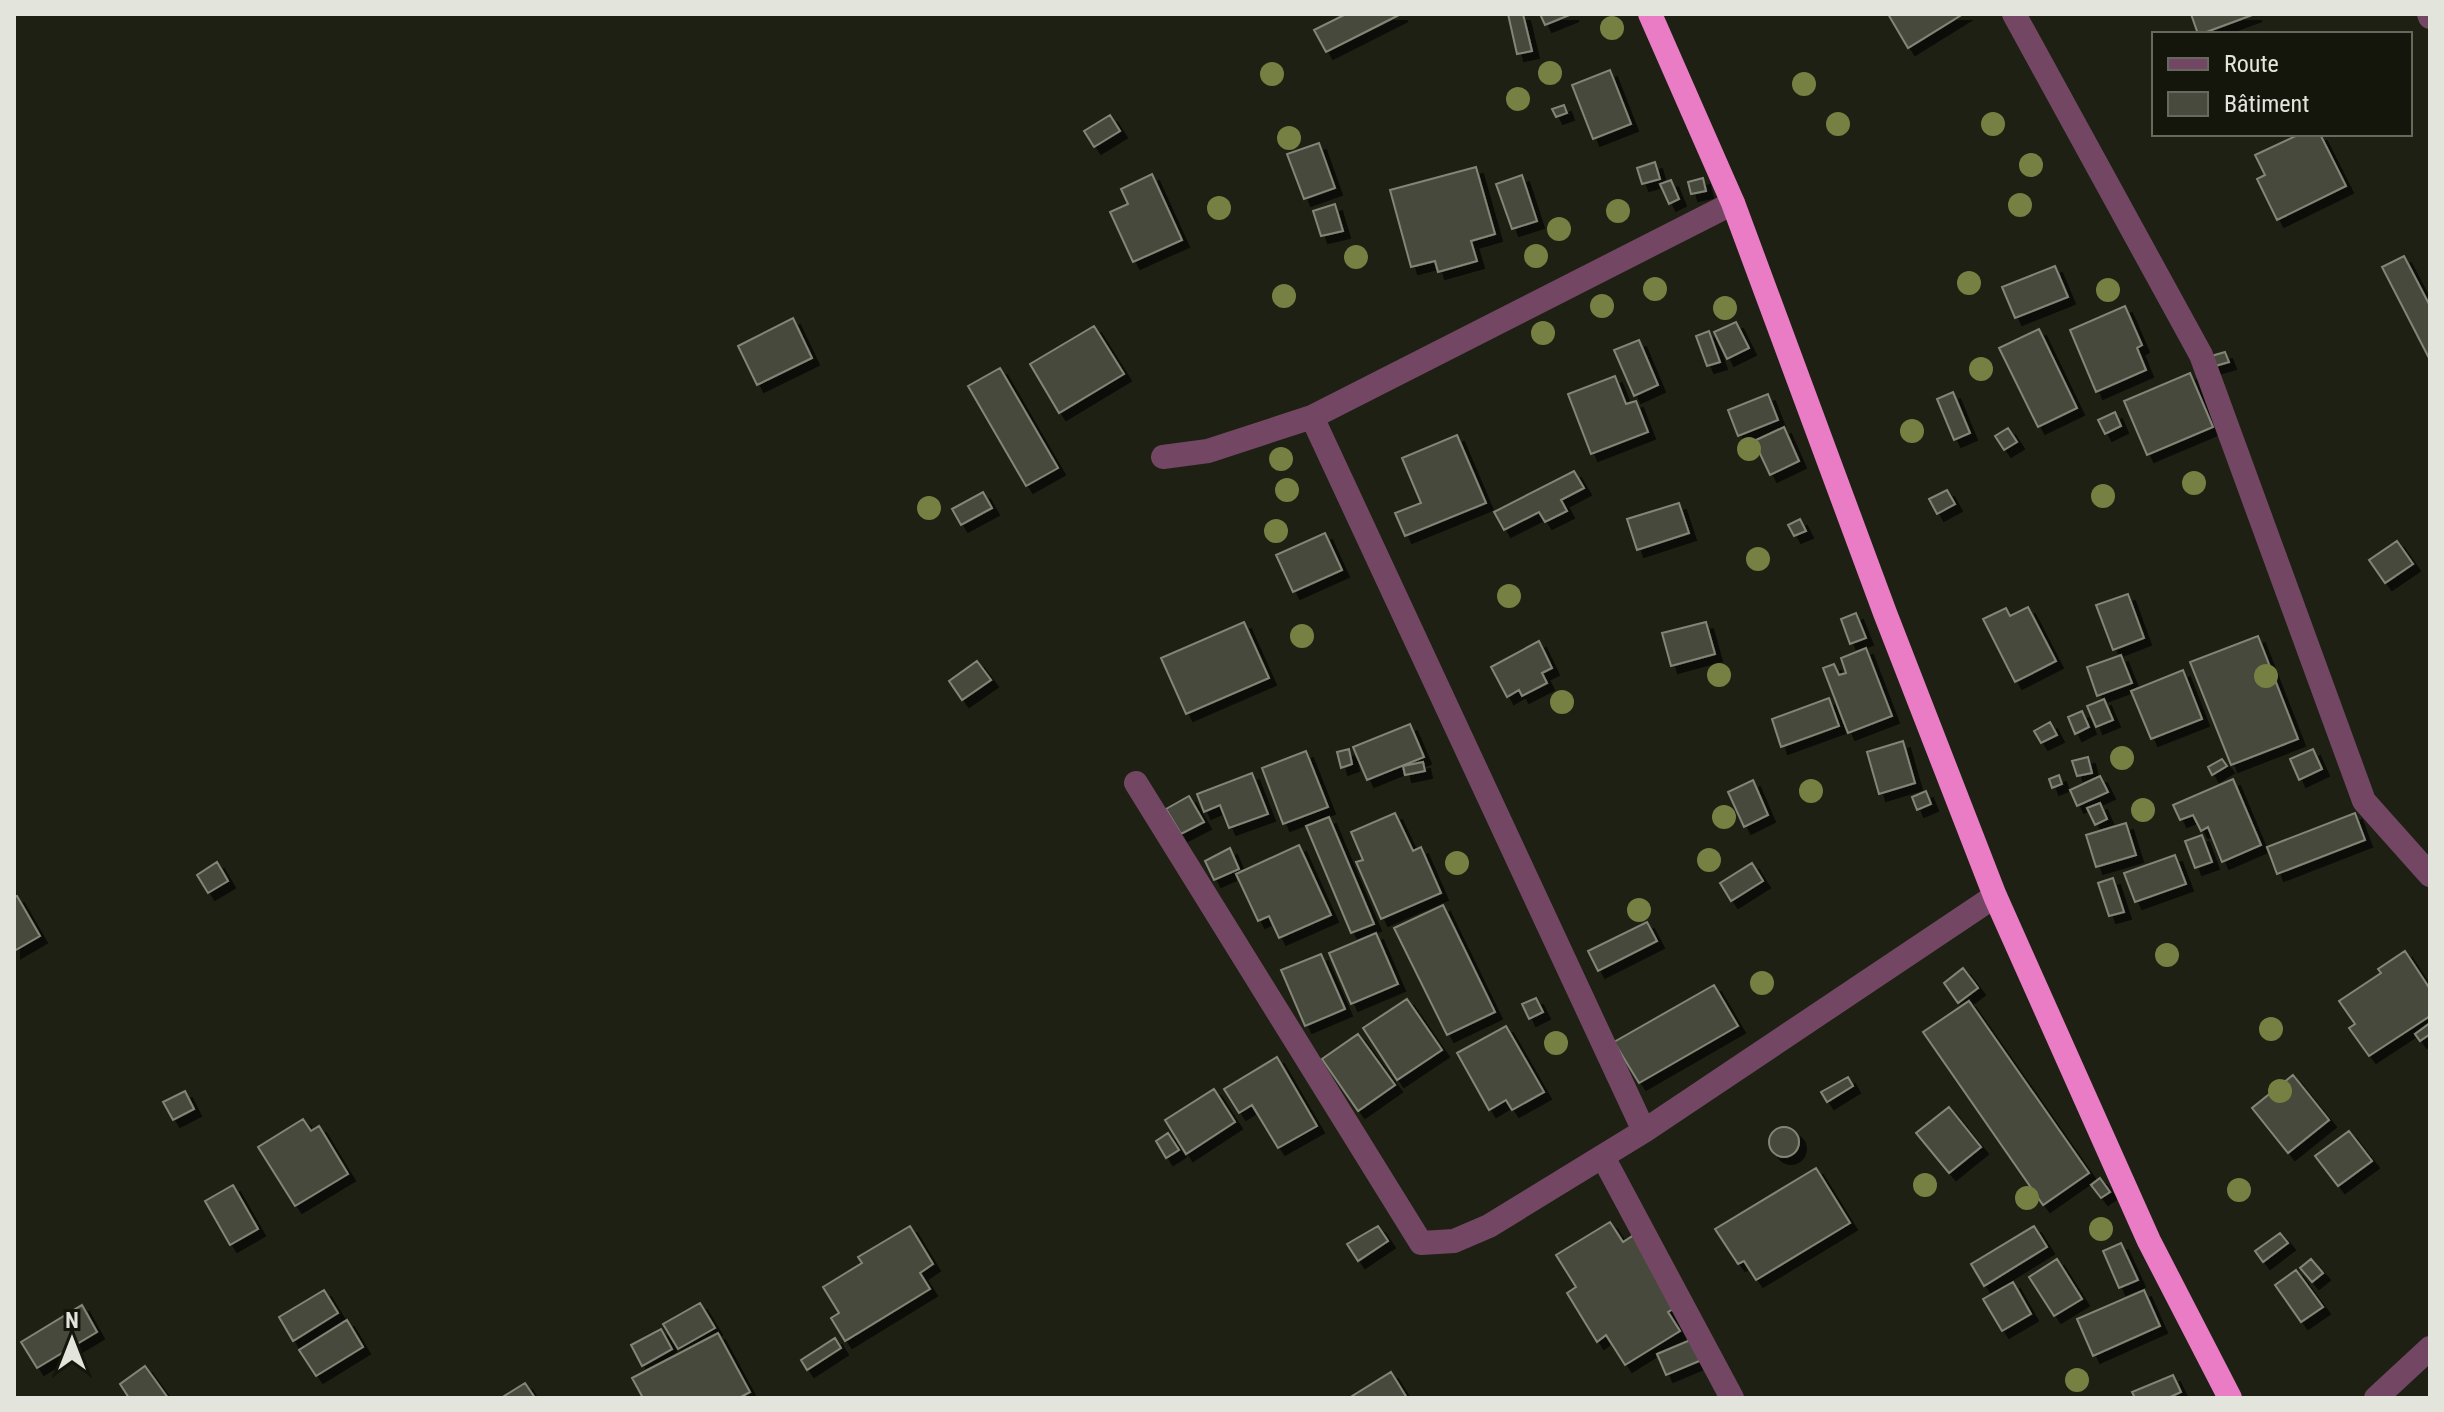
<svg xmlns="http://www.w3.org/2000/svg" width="2444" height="1412" viewBox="0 0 2444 1412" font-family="'Roboto Condensed',sans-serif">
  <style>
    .building { fill: #474a3d; stroke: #838677; stroke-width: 2; filter: url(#shadow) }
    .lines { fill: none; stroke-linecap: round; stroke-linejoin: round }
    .street { stroke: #734763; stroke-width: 24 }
    .highway { stroke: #e97cc4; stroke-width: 24 }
    .tree { fill: #758042 }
  </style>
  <defs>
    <filter id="shadow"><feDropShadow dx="7" dy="7" stdDeviation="0" flood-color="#0009"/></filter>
  </defs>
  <rect width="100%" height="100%" fill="#1d2013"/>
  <path class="building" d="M1346,14h55l-75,38 -12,-22z
    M1508,14h15l9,37 -15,3z
    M1540,14h32l-27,11z
    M1888,14h75l-55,34z
    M2191,14h64l-54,20h-3z
    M1610,70l21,54 -38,15 -21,-54z
    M1564,105l3,8 -11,4 -4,-8z
    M1110,115l10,16 -26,16 -10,-16z
    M2300,134h20l26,52 -69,34 -20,-41 8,-4 -10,-20z
    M1319,143l16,45 -31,11 -17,-45z
    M1655,162l5,17 -18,5 -5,-16z
    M1476,167l19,67 -24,7 6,20 -39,11 -3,-11 -24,6 -21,-77z
    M1152,174l30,66 -49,22 -23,-50 18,-8 -7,-15z
    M1522,175l15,46 -25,8 -16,-45z
    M1703,178l3,13 -15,3 -3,-12z
    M1671,180l8,19 -10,5 -9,-20z
    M1335,204l8,27 -22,5 -8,-25z
    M2404,256l26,50v54l-48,-93z
    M2055,266l13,31 -53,21 -13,-31z
    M2125,306l17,39 -5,3 9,22 -50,22 -26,-62z
    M793,318l19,40 -55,27 -19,-39z
    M1736,322l13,26 -22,11 -13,-27z
    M1094,326l30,48 -65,39 -29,-49z
    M2039,329l38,79 -39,19 -39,-79z
    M1709,331l11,31 -13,4 -11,-30z
    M1639,340l19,45 -24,11 -20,-46z
    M2225,352l4,10 -17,5 -4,-10z
    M1000,368l58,100 -32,18 -58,-100z
    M2190,373l23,54 -66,28 -23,-54z
    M1615,376l11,28 10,-3 12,31 -57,22 -23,-60z
    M1953,392l17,41 -16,7 -17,-41z
    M1768,394l10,26 -40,16 -10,-26z
    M2115,412l6,14 -16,8 -7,-14z
    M1784,427l15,34 -29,14 -16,-34z
    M2008,428l9,14 -13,8 -9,-14z
    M1457,435l29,68 -81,33 -10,-23 26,-10 -19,-45z
    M1574,471l10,17 -23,12 6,11 -22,11 -6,-10 -35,18 -10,-18z
    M1947,490l8,14 -18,10 -8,-15z
    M983,492l9,16 -31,17 -9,-16z
    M1679,503l10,30 -52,17 -10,-31z
    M1800,519l6,12 -12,5 -6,-11z
    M1325,533l17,37 -49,22 -17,-37z
    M2397,541l16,23 -28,19 -16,-23z
    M2128,594l16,44 -31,12 -17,-45z
    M2028,607l28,54 -41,21 -32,-63 23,-11 4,8z
    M1856,613l10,25 -16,6 -9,-25z
    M1244,622l25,56 -83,36 -25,-56z
    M1706,622l9,32 -44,12 -9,-33z
    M2258,636l40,103 -67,26 -41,-103z
    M1539,641l13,27 -10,5 5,10 -25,13 -3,-6 -12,7 -16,-30z
    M1866,648l26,68 -44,17 -25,-65 11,-4 5,11 7,-2 -5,-15z
    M2121,655l11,28 -35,13 -10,-29z
    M977,661l14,19 -29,20 -13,-19z
    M2183,670l19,49 -51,20 -20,-48z
    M1829,698l10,28 -58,21 -9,-28z
    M2104,699l9,21 -17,7 -9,-21z
    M2082,711l7,16 -14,7 -7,-17z
    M2050,722l7,13 -16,8 -7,-12z
    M1410,724l14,33 -57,23 -14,-33z
    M1903,741l12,42 -36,11 -12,-42z
    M1349,749l3,15 -11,4 -4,-16z
    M2313,749l9,20 -23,11 -9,-21z
    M1306,751l22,56 -45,17 -21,-56z
    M2088,757l4,16 -15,3 -5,-15z
    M2222,759l5,7 -15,9 -4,-8z
    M1423,762l2,9 -20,4 -2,-9z
    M1252,773l16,41 -39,14 -9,-23 -16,7 -7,-18z
    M2059,775l3,9 -10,4 -3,-9z
    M2100,776l8,16 -31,14 -7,-16z
    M2233,779l28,66 -39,17 -14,-35 -7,4 -8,-16 -13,5 -7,-15z
    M1753,780l15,35 -24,12 -16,-35z
    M1926,791l5,13 -14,6 -5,-13z
    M1189,796l15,26 -23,12 -15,-25z
    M2100,803l7,16 -12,6 -8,-17z
    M1395,813l18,38 8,-4 20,46 -60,26 -25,-57 7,-2 -12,-28z
    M2355,813l10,27 -88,34 -10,-27z
    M1329,817l45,107 -23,9 -45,-107z
    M2126,823l10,32 -40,12 -10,-32z
    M2202,835l10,27 -17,6 -10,-27z
    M1299,845l32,70 -52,23 -10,-22 -11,5 -22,-47z
    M1230,848l9,21 -25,11 -9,-19z
    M2175,855l11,29 -51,18 -11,-29z
    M217,862l11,19 -20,12 -11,-18z
    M1752,863l11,18 -32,20 -11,-18z
    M2113,878l11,34 -15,4 -11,-33z
    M17,896l23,40 -26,15v-54z
    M1443,905l52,107 -48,23 -53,-107z
    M1647,922l10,19 -59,30 -10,-20z
    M1376,933l22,51 -47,20 -22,-51z
    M2405,951l25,38v27l-61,40 -20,-28 6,-4 -16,-23 42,-28 -3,-4z
    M1321,954l24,55 -40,17 -24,-56z
    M1963,968l15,20 -20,15 -14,-20z
    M1714,985l24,41 -99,57 -25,-41z
    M1536,998l7,14 -14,7 -7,-15z
    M1407,999l35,51 -45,30 -34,-52z
    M1969,1001l120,172 -46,32 -120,-173z
    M2430,1023v11l-10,7 -5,-7z
    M1506,1026l38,66 -32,18 -6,-10 -17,10 -32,-57z
    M1358,1034l37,51 -37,26 -36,-52z
    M1277,1057l40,69 -39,22 -26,-43 -13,8 -15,-24z
    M2293,1075l36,45 -41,33 -36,-45z
    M1848,1077l5,9 -26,16 -6,-10z
    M1214,1089l21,33 -49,32 -21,-34z
    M185,1091l9,18 -21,11 -10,-18z
    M1949,1107l32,40 -32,26 -33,-40z
    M303,1119l8,12 8,-5 29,48 -53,32 -37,-59z
    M1769 1142a15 15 0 1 1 30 0a15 15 0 1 1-30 0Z
    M2349,1131l23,30 -34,25 -23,-30z
    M1168,1133l11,17 -13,8 -10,-17z
    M1816,1168l34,55 -94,57 -12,-19 -6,3 -23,-35z
    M2100,1178l10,14 -9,6 -10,-13z
    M233,1185l25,44 -28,16 -25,-44z
    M1610,1222l13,20 11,-7 44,71 -10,6 12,19 -55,34 -19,-30 -9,7 -30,-49 9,-6 -20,-32z
    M910,1226l23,38 -13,9 10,16 -85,52 -14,-23 8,-5 -16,-26 39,-24 -4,-6z
    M1378,1226l10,15 -30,20 -11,-17z
    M2034,1226l13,21 -63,39 -13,-22z
    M2280,1233l8,10 -25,19 -8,-11z
    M2121,1243l17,37 -19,8 -16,-37z
    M2057,1259l25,40 -28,17 -25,-39z
    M2311,1259l12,14 -11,9 -12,-14z
    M2296,1270l27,37 -22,15 -26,-37z
    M2013,1282l18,32 -29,17 -19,-32z
    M324,1290l14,23 -45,28 -14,-24z
    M2144,1290l16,36 -67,30 -16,-37z
    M700,1303l15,25 -37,21 -15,-25z
    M82,1305l15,27 -60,36 -16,-26z
    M347,1320l16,27 -47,29 -17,-26z
    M661,1329l11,20 -30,17 -11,-21z
    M718,1333l32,59 -11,6h-96l-11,-20z
    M835,1338l6,10 -34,22 -6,-10z
    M1695,1338l9,21 -38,16 -9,-21z
    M145,1366l23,32h-39l-9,-14z
    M1391,1372l16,26h-58z
    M2173,1375l8,17 -13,6h-33l-3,-6z
    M525,1383l10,15h-34z"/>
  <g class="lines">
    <path class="street" d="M2014,14l187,341 163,446 66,74
      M2429,14l1,3
      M1312,417l332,714
      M1163,457l45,-6 104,-34 421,-214
      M1136,783l285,460 33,-2 35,-15 155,-95 351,-235
      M1603,1157l129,241
      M2376,1398l54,-50"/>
    <path class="highway" d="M1650,14l83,189 152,410 110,283 154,345 81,157"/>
  </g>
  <g class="tree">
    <circle cx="1612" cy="28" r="12"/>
    <circle cx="1550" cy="73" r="12"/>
    <circle cx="1272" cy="74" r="12"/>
    <circle cx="1804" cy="84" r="12"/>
    <circle cx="1518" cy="99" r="12"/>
    <circle cx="1838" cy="124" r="12"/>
    <circle cx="1993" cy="124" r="12"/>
    <circle cx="1289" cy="138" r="12"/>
    <circle cx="2031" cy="165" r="12"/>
    <circle cx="2020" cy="205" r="12"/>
    <circle cx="1219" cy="208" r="12"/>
    <circle cx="1618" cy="211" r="12"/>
    <circle cx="1559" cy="229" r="12"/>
    <circle cx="1536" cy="256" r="12"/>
    <circle cx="1356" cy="257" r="12"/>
    <circle cx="1969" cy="283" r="12"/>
    <circle cx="1655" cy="289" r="12"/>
    <circle cx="2108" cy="290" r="12"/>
    <circle cx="1284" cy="296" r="12"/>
    <circle cx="1602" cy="306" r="12"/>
    <circle cx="1725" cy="308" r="12"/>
    <circle cx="1543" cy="333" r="12"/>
    <circle cx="1981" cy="369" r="12"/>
    <circle cx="1912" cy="431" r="12"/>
    <circle cx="1749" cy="449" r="12"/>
    <circle cx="1281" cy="459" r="12"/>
    <circle cx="2194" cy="483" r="12"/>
    <circle cx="1287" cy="490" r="12"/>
    <circle cx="2103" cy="496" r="12"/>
    <circle cx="929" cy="508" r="12"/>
    <circle cx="1276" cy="531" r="12"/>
    <circle cx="1758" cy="559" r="12"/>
    <circle cx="1509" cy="596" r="12"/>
    <circle cx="1302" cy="636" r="12"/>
    <circle cx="1719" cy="675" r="12"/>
    <circle cx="2266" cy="676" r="12"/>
    <circle cx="1562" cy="702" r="12"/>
    <circle cx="2122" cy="758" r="12"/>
    <circle cx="1811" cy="791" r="12"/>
    <circle cx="2143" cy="810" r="12"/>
    <circle cx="1724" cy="817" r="12"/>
    <circle cx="1709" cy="860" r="12"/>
    <circle cx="1457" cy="863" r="12"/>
    <circle cx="1639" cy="910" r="12"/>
    <circle cx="2167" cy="955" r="12"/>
    <circle cx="1762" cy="983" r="12"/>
    <circle cx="2271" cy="1029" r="12"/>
    <circle cx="1556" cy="1043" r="12"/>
    <circle cx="2280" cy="1091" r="12"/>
    <circle cx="1925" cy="1185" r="12"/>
    <circle cx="2239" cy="1190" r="12"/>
    <circle cx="2027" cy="1198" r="12"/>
    <circle cx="2101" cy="1229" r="12"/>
    <circle cx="2077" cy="1380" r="12"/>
  </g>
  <rect width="2444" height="1412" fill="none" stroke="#e3e5dd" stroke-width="32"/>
  <rect x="2152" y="32" width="260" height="104" fill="#14160b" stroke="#67695f" stroke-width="2"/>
  <rect x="2168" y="58" width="40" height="12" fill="#734763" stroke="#67695f" stroke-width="2"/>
  <text x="2224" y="72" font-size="24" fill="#e3e5dd">Route</text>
  <rect x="2168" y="92" width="40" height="24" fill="#474a3d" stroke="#67695f" stroke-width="2"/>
  <text x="2224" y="112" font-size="24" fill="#e3e5dd">Bâtiment</text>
  <g transform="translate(72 1340)" stroke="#14160b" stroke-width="6" paint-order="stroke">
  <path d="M0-6L14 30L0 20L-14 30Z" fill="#e3e5dd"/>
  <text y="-12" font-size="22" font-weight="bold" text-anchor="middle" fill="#e3e5dd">N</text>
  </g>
</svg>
